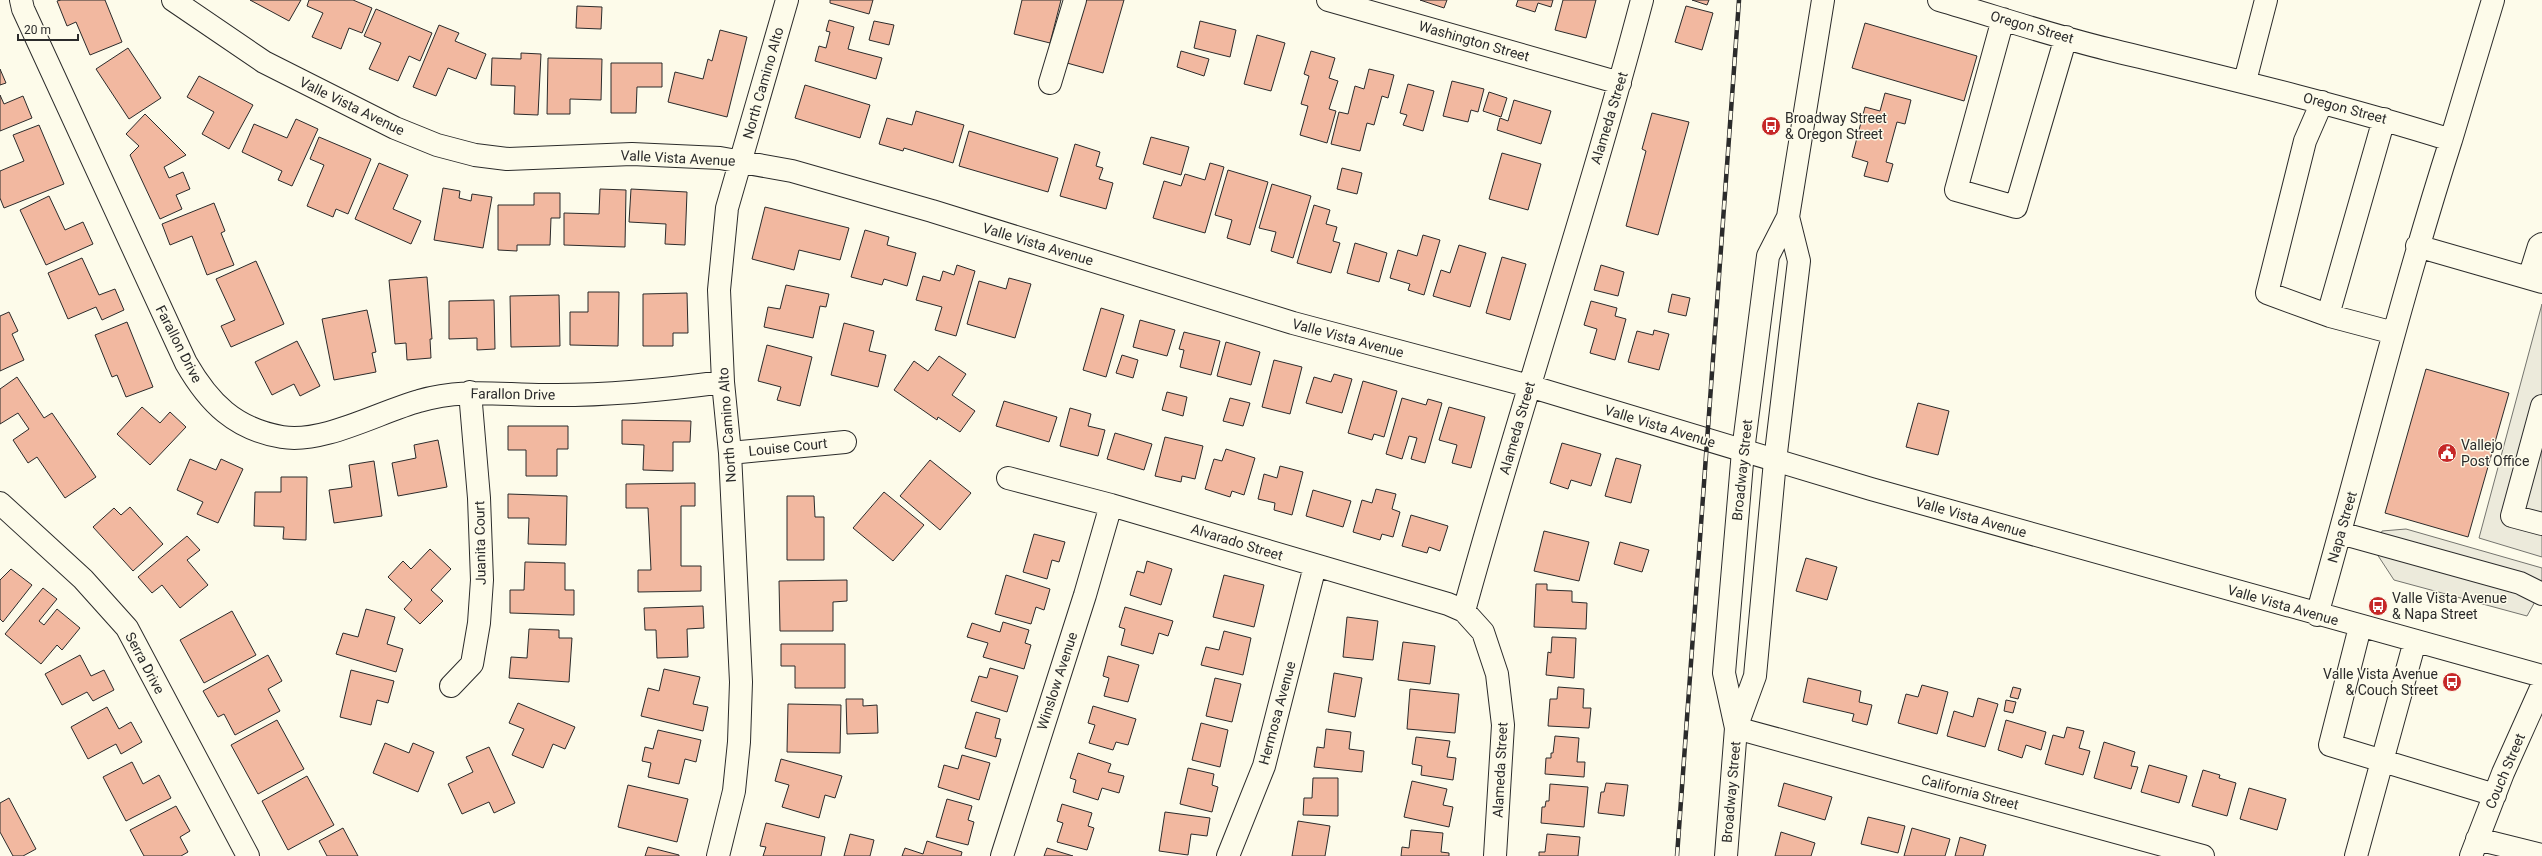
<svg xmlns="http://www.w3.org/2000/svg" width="2542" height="856" viewBox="0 0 2542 856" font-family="Roboto,sans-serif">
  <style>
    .parking { fill: #eceadb; stroke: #74746e }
    .building { fill: #f2b8a0; stroke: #2b2b2b }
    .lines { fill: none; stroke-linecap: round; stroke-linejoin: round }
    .minor-casing { stroke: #2b2b2b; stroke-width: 24 }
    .major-casing { stroke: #2b2b2b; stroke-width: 24 }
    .minor { stroke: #fdfbea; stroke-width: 22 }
    .major { stroke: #fdfbea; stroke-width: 22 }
    .rail-casing { stroke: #2b2b2b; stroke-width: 4.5 }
    .rail { stroke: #fdfbea; stroke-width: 3; stroke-dasharray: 9; stroke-linecap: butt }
    .labels { text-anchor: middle; stroke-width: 3; stroke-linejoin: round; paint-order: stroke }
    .street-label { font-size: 14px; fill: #2b2b2b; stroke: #fdfbea }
    .poi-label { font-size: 14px; fill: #2b2b2b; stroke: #fdfbea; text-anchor: start }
  </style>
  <rect width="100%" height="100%" fill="#fdfbea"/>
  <path class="parking" d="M2542,304v253l-63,-19z
    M2406,529l136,39v21l-15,27 -133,-36 -19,-29 7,-20z"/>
  <path class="building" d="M61,0h44l17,42 -32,13 -14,-33 -9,4 -10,-25z
    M250,0h51l-12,21z
    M309,0h44l19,8 -10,25 -13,-5 -8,21 -29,-12 11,-24 -16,-7z
    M830,0h43l-4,14 -39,-11z
    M1022,0h39l-11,43 -36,-9z
    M1086,0h38l-21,73 -36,-10z
    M1420,0h27l-3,8z
    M1518,0h35l-2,7 -13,-4 -3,9 -19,-6z
    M1563,0h33l-10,38 -31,-8z
    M1692,0h17l-2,5z
    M577,6l25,1 -1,22 -25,-1z
    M1686,6l27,7 -11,37 -27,-8z
    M376,9l56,24 -12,28 -11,-5 -11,25 -29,-12 12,-26 -17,-7z
    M829,20l25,7 -6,22 34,9 -6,21 -61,-18 4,-15 7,2 4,-16 -4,-1z
    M874,21l20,4 -5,20 -20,-5z
    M1200,21l36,9 -6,27 -36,-9z
    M1865,23l112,33 -13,45 -112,-33z
    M439,25l20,8 -4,8 31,13 -10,25 -28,-11 -12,28 -23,-9z
    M720,30l27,7 -20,80 -59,-15 7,-30 28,7 5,-20 4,2z
    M1257,35l28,8 -14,48 -27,-7z
    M128,48l33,50 -32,21 -33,-50z
    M1181,51l28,8 -5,17 -27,-9z
    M1311,51l24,7 -6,20 9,3 -9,28 7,2 -9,32 -27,-8 8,-29 -7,-2 8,-28 -5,-2z
    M521,53l20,1 -3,61 -24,-1 1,-28 -24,-1 1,-27 29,1z
    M548,58l54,1 -1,41 -31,-1v15h-23z
    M611,63h51v24h-25l-1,26h-25z
    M0,69l6,14 -6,2z
    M1369,69l25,6 -6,23 -6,-2 -8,29 -7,-2 -7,28 -29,-7 8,-32 9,2 7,-28 9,3z
    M199,76l54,29 -24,44 -27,-15 12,-22 -27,-15z
    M1452,81l32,8 -6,23 -7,-2 -3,12 -25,-6z
    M1408,84l26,7 -11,40 -20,-6 4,-10 -7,-2z
    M805,85l65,20 -10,33 -65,-20z
    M1489,92l18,6 -6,19 -18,-6z
    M1885,93l26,7 -6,24 -8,-2 -11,40 7,2 -5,18 -24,-6 4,-14 -16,-5 13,-50 15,4z
    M0,95l4,9 19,-8 9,22 -32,13z
    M1514,100l37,11 -10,33 -44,-14 3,-12 8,3z
    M916,111l48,14 -11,38 -49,-15 -1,3 -24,-7 8,-26 25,7z
    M1652,113l37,9 -31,113 -32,-9 20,-75 -4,-2z
    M145,114l41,41 -22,12 5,11 14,-6 7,17 -14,6 6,14 -22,10 -30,-64 9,-9 -13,-12z
    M296,119l22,10 -26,57 -14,-6 4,-9 -40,-19 12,-28 33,14z
    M39,125l25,59 -60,24 -4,-10v-27l24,-10 -11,-26z
    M969,131l89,27 -10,34 -89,-26z
    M319,137l52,22 -23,55 -12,-5 -3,8 -26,-11 17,-41 -14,-6z
    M1151,137l38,10 -8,28 -38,-11z
    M1075,144l25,8 -4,14 7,2 -4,11 14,4 -7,26 -46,-13z
    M1502,153l39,11 -13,46 -39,-11z
    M379,163l29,12 -15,34 28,12 -10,23 -56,-25z
    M1210,163l14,4 -19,66 -52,-15 11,-37 17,5 4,-12 20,6z
    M1342,168l20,5 -5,21 -20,-5z
    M1228,170l40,12 -18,63 -23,-7 5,-18 -17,-5z
    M1272,184l39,12 -18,62 -22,-7 5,-19 -17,-4z
    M443,188l17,3 -1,7 12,3 1,-7 20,3 -9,51 -49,-8z
    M600,189l26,1 -1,57 -61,-2v-32l35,1z
    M631,189l56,3 -2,53 -20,-1 1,-20 -37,-2z
    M534,193h26v25h-9l-1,27h-33v6l-19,-1v-45h36z
    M49,196l16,34 18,-8 10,22 -47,21 -26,-55z
    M214,203l11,28 -4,2 13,32 -27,10 -15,-39 -22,9 -8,-21z
    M1314,205l16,5 -4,14 11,3 -4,14 7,2 -9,30 -34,-10z
    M765,207l84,21 -9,32 -41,-10 -5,20 -42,-11z
    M865,230l24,7 -2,8 29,8 -9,33 -23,-7 -2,6 -31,-8z
    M1423,235l17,5 -16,55 -16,-5 2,-6 -20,-6 8,-28 19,6z
    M1355,243l32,10 -8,29 -32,-9z
    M1459,245l27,8 -16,54 -37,-11 8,-26 9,3z
    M1502,257l24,7 -16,56 -24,-7z
    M82,258l17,37 16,-6 9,21 -22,10 -6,-13 -28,12 -20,-46z
    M256,261l28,63 -53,23 -10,-21 14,-6 -19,-41z
    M957,265l18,6 -19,65 -21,-6 7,-23 -26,-7 7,-24 17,5 3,-10 11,4z
    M1601,265l23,7 -6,24 -24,-6z
    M427,277l5,62h-2l1,19 -24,2 -1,-17 -11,1 -6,-64z
    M1009,278l22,6 -16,54 -48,-14 12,-43 27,8z
    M786,285l43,9 -3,13 -6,-1 -7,32 -49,-11 4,-20 12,2z
    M588,292h31l-1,54 -48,-1v-33h18z
    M687,293l1,40h-15v13h-30v-52z
    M1672,294l18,4 -4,18 -18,-4z
    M559,295l1,51 -49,1 -1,-51z
    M494,300l1,49 -18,1v-12l-28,1v-38z
    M1591,301l26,7 -2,8 11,3 -11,41 -25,-7 7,-24 -13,-4z
    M1101,308l23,7 -18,62 -23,-7z
    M367,310l9,42 -4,1 4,19 -42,8 -12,-61z
    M9,312l9,19 -6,3 12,26 -24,11v-55z
    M1140,320l35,10 -8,26 -34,-9z
    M127,322l26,65 -27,10 -9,-22 -5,2 -17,-42z
    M844,323l30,8 -5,20 17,4 -8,32 -47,-12z
    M1654,330l15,4 -10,36 -31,-8 9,-31 16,4z
    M1184,332l36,9 -9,34 -31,-8 4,-17 -5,-1z
    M297,341l23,45 -20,10 -6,-12 -22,11 -17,-33z
    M1226,342l34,10 -9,33 -34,-9z
    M767,345l45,12 -12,49 -23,-6 4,-13 -23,-6z
    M1122,355l16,5 -5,18 -17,-5z
    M939,356l27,18 -14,21 23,16 -15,21 -22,-15 -1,3 -43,-30 20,-29 14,10z
    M1274,360l28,7 -12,47 -28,-7z
    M2426,369l83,24 -41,144 -83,-24z
    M1334,374l18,5 -10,34 -36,-10 8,-26 17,5z
    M17,377l27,41 8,-5 44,64 -31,21 -28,-41 -9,6 -15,-23 16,-11 -11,-16 -18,11v-35z
    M1363,381l34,10 -13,46 -10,-3 -2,6 -24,-7z
    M1167,392l20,5 -4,19 -21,-6z
    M1230,398l20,5 -7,23 -20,-5z
    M1402,398l24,7 2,-6 14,4 -17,60 -14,-4 6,-21 -8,-2 -7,23 -16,-5z
    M1004,401l53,16 -8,25 -53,-16z
    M1918,403l31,8 -11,44 -32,-8z
    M142,407l18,16 10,-11 16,15 -36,38 -33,-31z
    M1449,407l36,10 -14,51 -19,-5 5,-18 -18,-5z
    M1070,408l21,6 -3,12 17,4 -7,26 -38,-10z
    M622,420l69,1 -1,21h-17v29l-30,-1 1,-25 -22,-1z
    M508,426h60v23h-11v27h-31v-26h-18z
    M1115,433l37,11 -8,26 -37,-11z
    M1165,437l38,9 -8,33 -13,-3 -1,6 -26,-6z
    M438,440l9,47 -49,9 -6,-33 24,-5 -2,-13z
    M1562,443l39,11 -10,32 -20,-6 -3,9 -18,-6z
    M1226,449l29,9 -11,37 -12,-4 -2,6 -25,-8 9,-30 8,2z
    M1616,458l25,7 -10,38 -26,-7z
    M190,459l26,11 5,-11 22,10 -25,54 -21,-9 6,-12 -26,-12z
    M930,460l41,33 -31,37 -40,-34z
    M374,461l8,55 -48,7 -5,-33 23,-3 -3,-22z
    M1280,466l23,6 -11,43 -18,-5 1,-7 -17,-4 6,-25 13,4z
    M281,477h26l-1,63 -23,-1 1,-12 -30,-1 1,-34h26z
    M695,483v23h-14v60h20v25l-63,1v-22h13l-3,-62h-22v-24z
    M1376,489l20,5 -4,15 8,3 -7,25 -11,-3 -2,6 -27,-8 9,-32 10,3z
    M1313,490l38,11 -8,26 -37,-11z
    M884,492l40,33 -31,36 -40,-33z
    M508,494l59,2 -1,49 -38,-1 1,-26h-21z
    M787,496h27l1,21h9v43h-37z
    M130,507l33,37 -30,27 -40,-44 21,-19 7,7z
    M1411,515l37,11 -8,25 -11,-4 -2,6 -25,-7z
    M1544,531l45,11 -10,39 -45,-10z
    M1034,534l31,8 -6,20 -7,-2 -5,19 -24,-7z
    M187,536l13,14 -13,10 21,25 -28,23 -18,-23 -10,8 -14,-16z
    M1620,542l29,8 -7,22 -28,-8z
    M430,549l21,20 -20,21 12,11 -23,23 -16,-15 8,-9 -24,-23 15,-16 8,8z
    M1806,558l31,9 -10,33 -31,-9z
    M1147,561l25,8 -11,36 -31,-10 7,-24 7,2z
    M525,562l40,1v27h9v25l-64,-2v-23h14z
    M11,569l21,16 -29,37 -3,-3v-39z
    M1006,575l44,14 -6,21 -8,-3 -5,17 -36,-10z
    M1224,575l40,10 -10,42 -41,-10z
    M847,580v21l-14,1v29h-53l-1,-50z
    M1536,584h11v6l25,1v11l15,1 -1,26 -52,-2z
    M43,588l14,11 -18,22 5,4 13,-16 23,19 -18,22 -5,-5 -16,19 -36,-30z
    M703,606l1,22 -17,1 1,28 -31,1 -1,-28h-11l-1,-22z
    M1125,607l48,14 -5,15 -9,-3 -6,21 -32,-9 4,-16 -6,-2z
    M366,609l29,8 -8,27 16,5 -7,23 -60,-18 7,-21 15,4z
    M232,611l24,44 -52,28 -24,-43z
    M1347,617l31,4 -5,39 -30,-3z
    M1003,622l26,8 -4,13 6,2 -7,24 -41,-12 5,-14 -21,-6 5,-14 28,9z
    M529,629l30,1v8h13l-3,44 -60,-4 2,-21 16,1z
    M1224,631l27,7 -8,37 -42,-10 5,-18 13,3z
    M1552,637l24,1 -2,40 -28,-3 2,-23 3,1z
    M1403,642l32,4 -5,38 -32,-4z
    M781,644h64v44h-50v-22h-14z
    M80,655l11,21 13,-6 10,20 -21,11 -6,-9 -25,13 -17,-31z
    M268,655l14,26 -14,8 12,22 -45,24 -11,-21 -6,3 -15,-26z
    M1108,656l31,9 -11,37 -24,-6 5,-18 -6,-2z
    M990,668l28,8 -11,36 -36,-11 8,-25 8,2z
    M664,669l36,8 -7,27 15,3 -5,24 -62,-15 7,-28 11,3z
    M351,670l43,11 -6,22 -11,-3 -6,25 -31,-8z
    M1334,673l28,5 -7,39 -27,-5z
    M1215,678l26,6 -9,38 -26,-6z
    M1808,678l53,13 -2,11 13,3 -5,20 -15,-4 2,-7 -51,-12z
    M1922,685l26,7 -11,42 -39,-11 8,-29 12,3z
    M1558,687l26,2 -1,19h8l-2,20 -41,-2 2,-27h7z
    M2013,687l8,2 -3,10 -8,-2z
    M1410,689l49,5 -4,39 -48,-4z
    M1978,698l20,6 -13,43 -38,-11 7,-25 19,6z
    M846,699h17v7l14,-1 1,28 -31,1z
    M2006,700l10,2 -3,11 -9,-2z
    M518,703l57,24 -10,22 -12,-5 -10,24 -31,-13 12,-26 -15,-6z
    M788,704l53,1 -1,48 -53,-1z
    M1093,706l43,13 -8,26 -12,-3 -3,8 -24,-7 6,-18 -7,-2z
    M107,707l12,22 12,-7 11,20 -21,12 -5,-10 -28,15 -17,-32z
    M976,712l24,7 -5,19 6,1 -5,18 -31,-9z
    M277,720l27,49 -46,25 -27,-49z
    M2006,720l40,12 -5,18 -15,-5 -4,13 -24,-8z
    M1201,723l27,7 -8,37 -28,-7z
    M2067,727l17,4 -5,17 11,3 -7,24 -38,-11 8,-29 11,3z
    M1326,729l25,3 -2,17 15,2 -2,21 -48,-5 3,-20 7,1z
    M658,730l43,10 -5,22 -11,-3 -6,25 -31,-7 3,-14 -9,-2 3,-14 8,2z
    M1555,736l24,2 -2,24h8l-1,15 -39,-3 1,-16h5v-5h2z
    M1416,737l34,4 -3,16 9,1 -3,22 -32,-5 1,-9 -10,-2z
    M2104,742l31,10 -4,14 7,1 -7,22 -37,-11z
    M385,743l24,10 4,-10 21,9 -16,40 -45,-19z
    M489,747l26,56 -21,10 -5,-11 -27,12 -14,-30 25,-12 -7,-15z
    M1078,753l33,11 -3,8 16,4 -5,17 -17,-5 -4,12 -25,-8 3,-12 -6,-2z
    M962,755l28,8 -11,37 -41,-13 6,-22 14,4z
    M781,759l61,17 -7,22 -10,-3 -6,23 -37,-11 7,-22 -14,-4z
    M132,762l11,22 16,-9 12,23 -45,23 -23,-44z
    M2149,765l38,11 -8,27 -38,-11z
    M1188,768l26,6 -2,11 6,2 -6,25 -32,-8z
    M2203,770l17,5 -1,3 17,5 -9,33 -35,-10z
    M307,776l27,49 -46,25 -26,-49z
    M1313,778h25v38l-35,-1 1,-17h8z
    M1412,781l35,8 -4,16 10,2 -4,20 -45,-10z
    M1606,783l22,2 -4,31 -26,-3 3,-21h3z
    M1784,783l48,14 -7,23 -47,-14z
    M1550,784l38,3 -4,40 -43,-4 1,-16h3l1,-6h3z
    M628,785l60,14 -11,43 -59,-15z
    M2249,788l37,11 -9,31 -37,-11z
    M9,798l27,51 -13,7h-10l-13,-24v-29z
    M947,799l25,7 -4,14 6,2 -6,23 -32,-8z
    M1062,804l30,9 -4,13 6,2 -7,22 -30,-8 6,-19 -6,-2z
    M176,806l14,25 -10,6 8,15 -7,4h-37l-14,-26z
    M1165,812l45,6 -3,18 -16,-2 -3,21 -29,-4z
    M1868,817l37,9 -7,27 -37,-9z
    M1298,821l32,5 -5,30h-33z
    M766,823l59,14 -4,19h-58l3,-9 -6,-1z
    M343,828l15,28h-31l-8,-15z
    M1912,828l38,11 -5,17h-41z
    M1411,830l32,3 -2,19 8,1v3h-48l1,-9 7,1z
    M1781,832l34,11 -4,13h-36z
    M850,834l24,6 -4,16h-26z
    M1547,834l33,3 -2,19h-39v-4h6z
    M1960,837l26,8 -3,11h-28z
    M927,841l35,11 -1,4h-59l3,-8 18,6z
    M648,847l31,8v1h-34z
    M1047,848l26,8h-29z"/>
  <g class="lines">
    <g class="minor-casing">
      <path id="minor" d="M21,0l2,9 163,354c23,40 49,66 96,74 41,7 97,-25 137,-36 43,-13 82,-6 126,-6 60,1 119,-5 178,-13
        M173,0l91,62 131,66 42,17 38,10 32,4 125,-5 88,4 72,13 140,40 361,112 236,63 342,103 671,187
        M1328,0l292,83
        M1939,0c55,16 111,35 168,49 115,28 230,55 344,91 -50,156 -89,316 -134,475
        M2003,19l-47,171 60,17 50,-170
        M2245,81l21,-81
        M1050,83l25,-83
        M2322,102l-17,39 -38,152 63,23 64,17
        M2451,140l42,-140
        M2417,246l125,36
        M2529,278l10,-32 3,-2
        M2328,315l56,-196
        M2542,406l-30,110 30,8
        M730,453l115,-11
        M1008,478l103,27 337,99 16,7 19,21 14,42 6,51 -8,131
        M0,503l83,76 44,49 121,228
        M2340,533l180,50 22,11
        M1464,611c56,-204 124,-406 178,-611
        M2360,627l-30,118 165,50
        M451,686l21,-22 7,-41 3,-43 -3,-82 -9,-106
        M1736,728l467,128
        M2477,839l65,16
        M718,856l16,-65 5,-49 2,-60 -11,-229 -7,-71 -4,-92 8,-82 60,-208
        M1002,856l83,-261 26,-90
        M1228,856l36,-90 51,-200
        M2356,856l59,-215
        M2471,856l32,-83 39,-87"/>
    </g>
    <g class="major-casing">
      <path id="major" d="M1736,728l-12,-55 19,-222 25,-195 20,-39 35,-217
        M1726,856l10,-128 19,-52 20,-215 24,-200 -11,-44"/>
    </g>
    <use href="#minor" class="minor"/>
    <use href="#major" class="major"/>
    <g class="rail-casing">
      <path id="rail" d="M1677,856l62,-856"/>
    </g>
    <use href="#rail" class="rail"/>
  </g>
  <defs>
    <g id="bus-disc" transform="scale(1)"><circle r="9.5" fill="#c62828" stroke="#fdfbea"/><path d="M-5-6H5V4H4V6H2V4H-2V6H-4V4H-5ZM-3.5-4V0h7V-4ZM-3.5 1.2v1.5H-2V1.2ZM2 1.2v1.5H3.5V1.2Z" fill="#fff"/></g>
    <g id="civic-disc" transform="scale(1)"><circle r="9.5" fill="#c62828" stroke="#fdfbea"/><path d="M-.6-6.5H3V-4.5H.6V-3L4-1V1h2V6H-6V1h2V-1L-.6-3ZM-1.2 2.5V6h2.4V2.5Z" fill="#fff"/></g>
  </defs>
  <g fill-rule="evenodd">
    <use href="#bus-disc" x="1771" y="126"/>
    <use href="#civic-disc" x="2447" y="453"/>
    <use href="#bus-disc" x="2378" y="606"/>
    <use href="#bus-disc" x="2452" y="682"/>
  </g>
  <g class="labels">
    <g class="street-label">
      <text transform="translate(2032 27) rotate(16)" y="5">Oregon Street</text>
      <text transform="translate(1474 41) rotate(16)" y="5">Washington Street</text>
      <text transform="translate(763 83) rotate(-74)" y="5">North Camino Alto</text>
      <text transform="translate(352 106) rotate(26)" y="5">Valle Vista Avenue</text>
      <text transform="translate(2345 108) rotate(15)" y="5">Oregon Street</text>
      <text transform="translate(1609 118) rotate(-73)" y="5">Alameda Street</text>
      <text transform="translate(678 158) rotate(3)" y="5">Valle Vista Avenue</text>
      <text transform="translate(1038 244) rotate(17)" y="5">Valle Vista Avenue</text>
      <text transform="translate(1348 338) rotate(15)" y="5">Valle Vista Avenue</text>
      <text transform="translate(179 344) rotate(63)" y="5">Farallon Drive</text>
      <text transform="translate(513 394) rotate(1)" y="5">Farallon Drive</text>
      <text transform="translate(727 425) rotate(-94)" y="5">North Camino Alto</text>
      <text transform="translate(1660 426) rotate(17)" y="5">Valle Vista Avenue</text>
      <text transform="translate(1517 428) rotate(-74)" y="5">Alameda Street</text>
      <text transform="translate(788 447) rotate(-6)" y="5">Louise Court</text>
      <text transform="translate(1742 470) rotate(-84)" y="5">Broadway Street</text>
      <text transform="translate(1971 517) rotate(16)" y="5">Valle Vista Avenue</text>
      <text transform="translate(2342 527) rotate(-74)" y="5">Napa Street</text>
      <text transform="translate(1237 542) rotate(17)" y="5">Alvarado Street</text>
      <text transform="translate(480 543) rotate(-91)" y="5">Juanita Court</text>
      <text transform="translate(2283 605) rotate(16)" y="5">Valle Vista Avenue</text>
      <text transform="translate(145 663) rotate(62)" y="5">Serra Drive</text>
      <text transform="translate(1057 681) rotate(-72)" y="5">Winslow Avenue</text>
      <text transform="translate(1277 713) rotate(-75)" y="5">Hermosa Avenue</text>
      <text transform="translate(1500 770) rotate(-87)" y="5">Alameda Street</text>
      <text transform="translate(2505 771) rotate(-67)" y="5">Couch Street</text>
      <text transform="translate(1731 792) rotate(-85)" y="5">Broadway Street</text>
      <text transform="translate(1970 792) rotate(15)" y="5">California Street</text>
    </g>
    <g class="poi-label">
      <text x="1785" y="123">Broadway Street<tspan x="1785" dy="16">&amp; Oregon Street</tspan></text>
      <text x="2461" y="450">Vallejo<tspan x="2461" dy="16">Post Office</tspan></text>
      <text x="2392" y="603">Valle Vista Avenue<tspan x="2392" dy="16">&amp; Napa Street</tspan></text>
      <text x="2438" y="679" text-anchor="end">Valle Vista Avenue<tspan x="2438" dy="16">&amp; Couch Street</tspan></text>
    </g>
  </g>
  <path d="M18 34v6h60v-6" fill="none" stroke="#2b2b2b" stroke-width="2"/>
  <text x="24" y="34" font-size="12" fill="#2b2b2b" stroke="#fdfbea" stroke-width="3" paint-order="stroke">20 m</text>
</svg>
